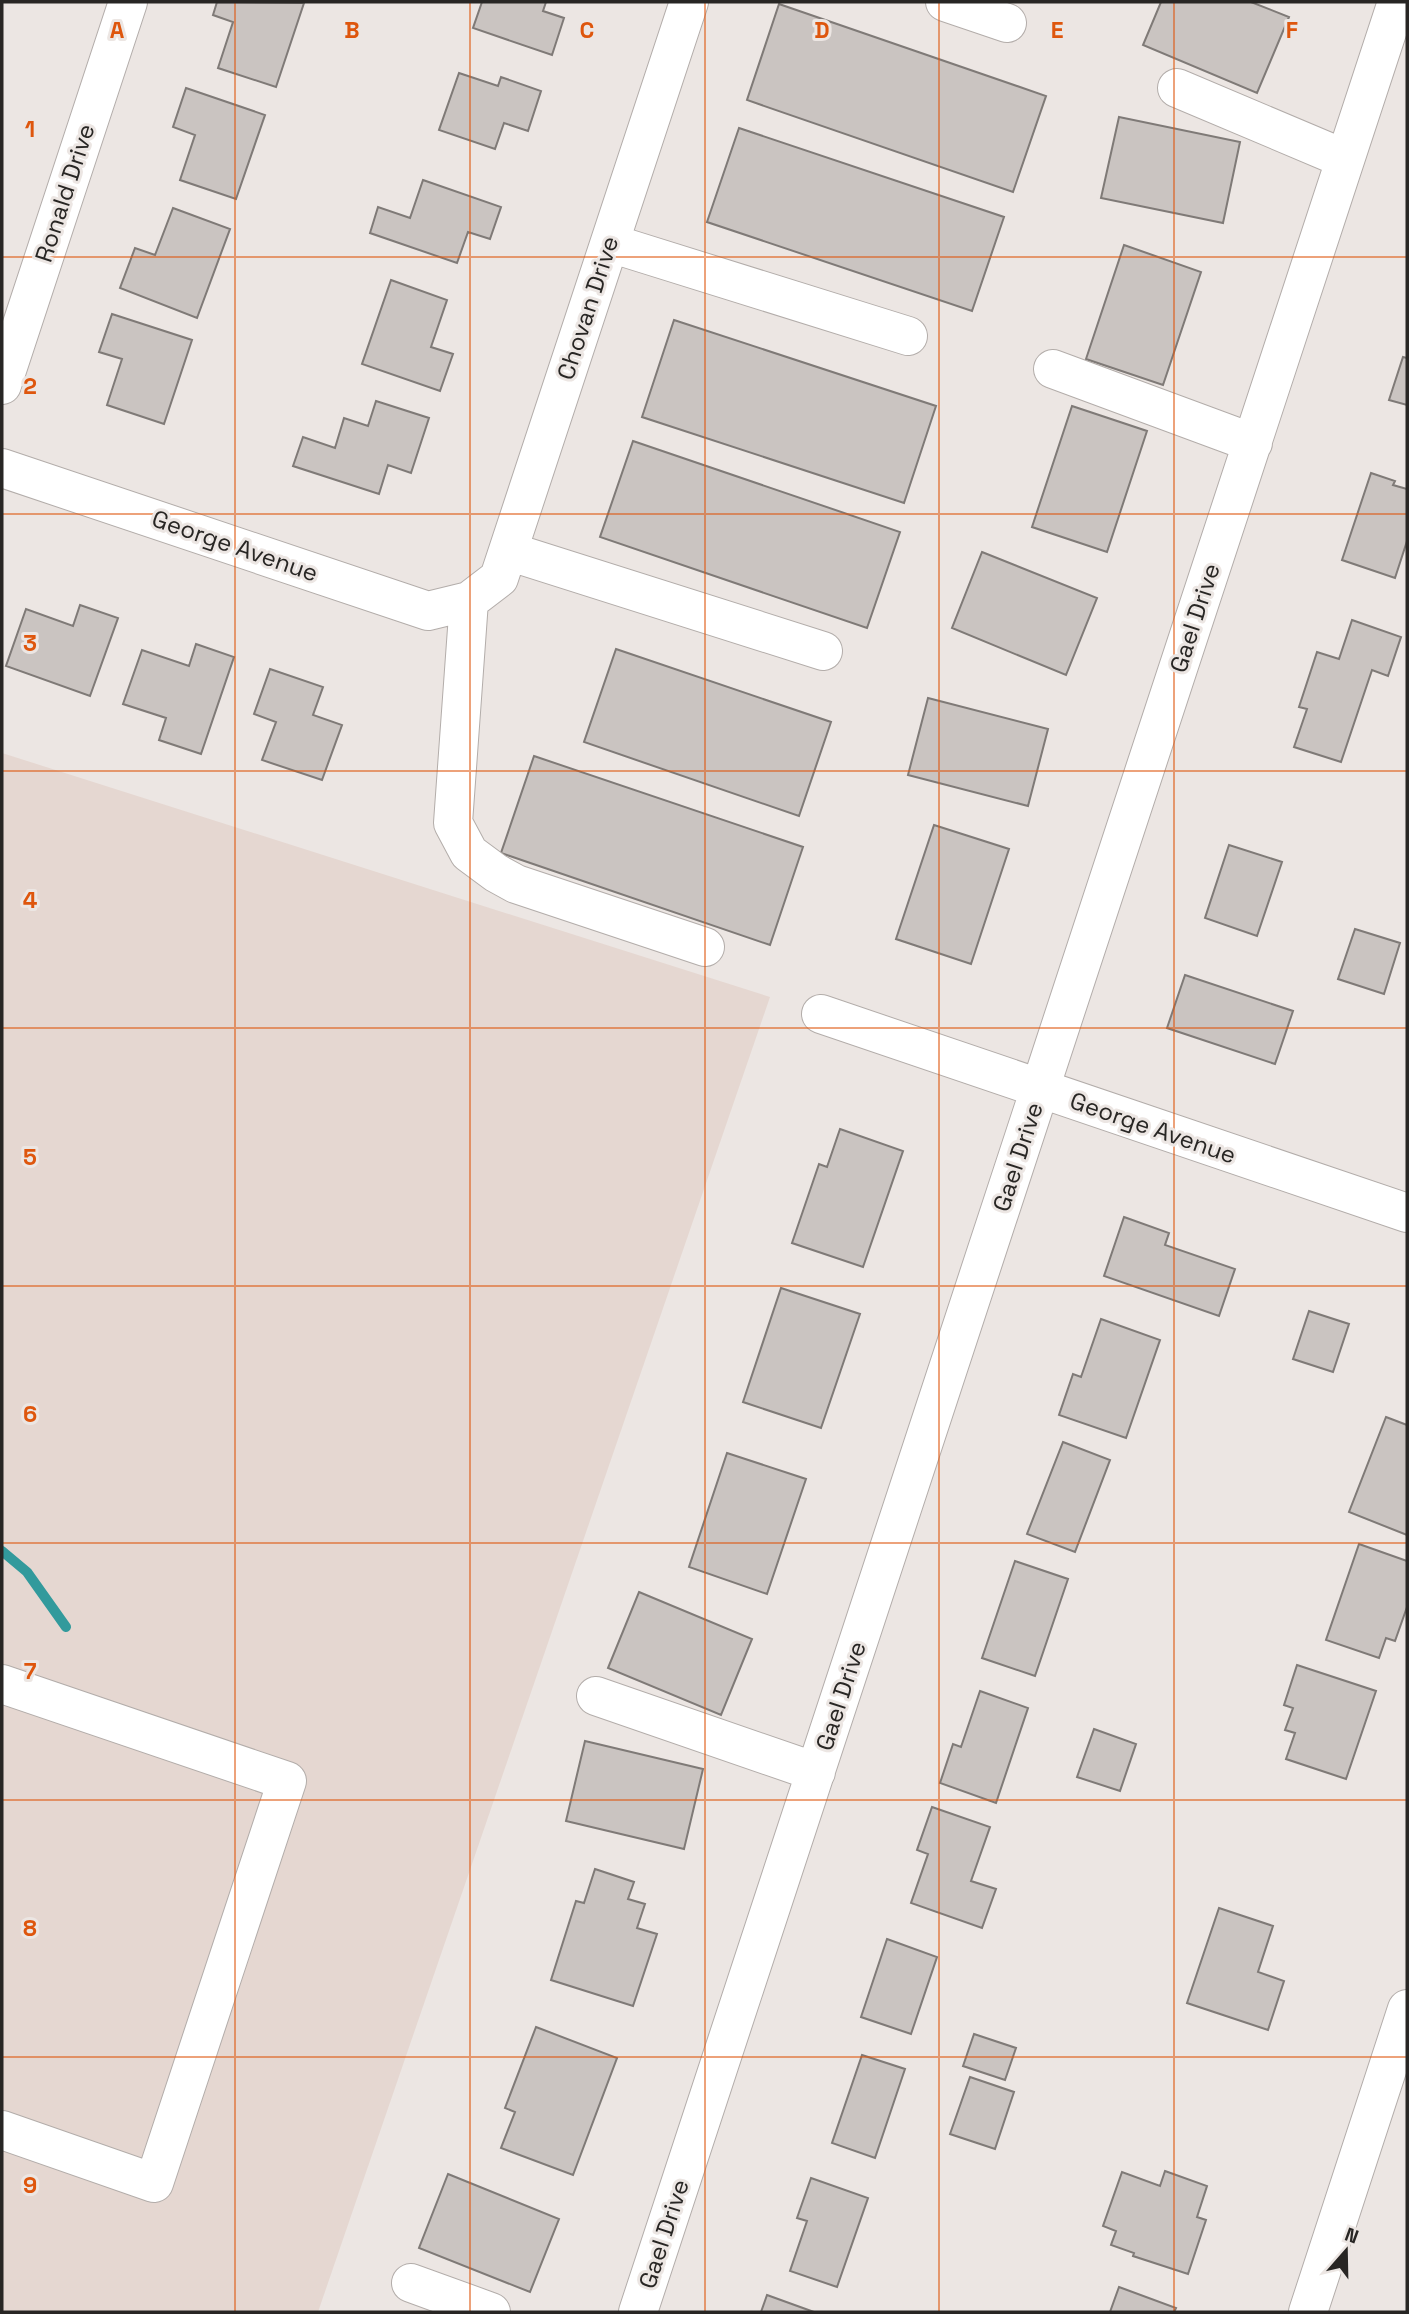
<svg xmlns="http://www.w3.org/2000/svg" width="1409" height="2314" viewBox="0 0 1409 2314" font-family="'Space Grotesk',sans-serif">
  <style>
    .built { fill: #e5d7d1 }
    .lines { fill: none; stroke-linecap: round; stroke-linejoin: round }
    .stream { stroke: #329a9c; stroke-width: 10 }
    .building { fill: #cac4c1; stroke: #7f7a77; stroke-width: 2 }
    .minor-casing { stroke: #b3adaa; stroke-width: 40 }
    .minor { stroke: #fff; stroke-width: 38 }
    .grid { fill: none; stroke: #de560d; stroke-width: 2; stroke-opacity: 0.55 }
    .labels { text-anchor: middle; stroke-width: 6; stroke-linejoin: round; paint-order: stroke }
    .street-label { font-size: 24px; fill: #282624; stroke: #ece6e3 }
    .grid-label { font-size: 23px; text-anchor: middle; font-weight: bold; fill: #de560d; stroke: #ece6e3; stroke-width: 6; stroke-linejoin: round; paint-order: stroke }
  </style>
  <rect width="100%" height="100%" fill="#ece6e3"/>
  <path class="built" d="M2,753l768,244 -452,1315h-316z"/>
  <g class="lines">
    <path class="stream" d="M2,1551l25,21 39,55"/>
  </g>
  <path class="building" d="M217,2l87,1 -28,84 -58,-19 15,-46 -20,-7z
    M482,2h64l-3,9 21,7 -12,37 -79,-27z
    M1161,2h90l38,15 -32,76 -114,-48z
    M779,4l267,92 -33,96 -266,-92z
    M459,73l39,13 3,-9 40,14 -13,40 -24,-8 -9,26 -56,-19z
    M186,88l79,27 -29,84 -56,-19 15,-45 -22,-8z
    M1119,117l121,25 -17,81 -122,-25z
    M739,128l265,89 -32,94 -265,-89z
    M423,180l78,27 -11,32 -22,-7 -11,31 -87,-30 8,-26 32,11z
    M173,208l57,21 -33,89 -77,-30 15,-40 20,7z
    M1124,245l77,27 -38,113 -77,-26z
    M391,280l56,20 -16,47 22,7 -13,37 -78,-27z
    M112,314l80,26 -28,84 -57,-19 15,-46 -23,-7z
    M674,320l262,86 -32,97 -262,-86z
    M1403,357l4,1v47l-18,-5z
    M376,401l53,17 -18,55 -23,-8 -9,29 -86,-28 10,-29 32,11 9,-30 24,8z
    M1072,406l75,25 -40,121 -75,-25z
    M633,441l267,91 -33,96 -267,-91z
    M1371,473l24,8 -2,4 14,4v52l-12,37 -53,-18z
    M982,552l115,46 -31,77 -114,-47z
    M80,605l38,13 -28,78 -84,-30 20,-57 47,17z
    M1352,620l49,17 -13,39 -16,-6 -31,92 -47,-15 13,-38 -8,-2 18,-55 22,7z
    M196,644l38,13 -33,97 -42,-14 7,-22 -43,-14 19,-54 47,16z
    M616,649l215,73 -32,94 -215,-74z
    M270,669l53,18 -10,28 29,10 -20,55 -60,-20 14,-38 -22,-8z
    M928,698l120,31 -20,77 -120,-31z
    M534,756l269,91 -33,98 -269,-92z
    M934,825l75,24 -38,115 -75,-25z
    M1229,845l53,17 -25,74 -52,-18z
    M1355,929l45,14 -16,51 -46,-15z
    M1185,975l108,36 -18,53 -108,-36z
    M840,1129l63,22 -40,116 -71,-24 27,-79 8,3z
    M1124,1217l45,16 -4,12 70,24 -16,47 -115,-40z
    M781,1288l79,26 -39,114 -78,-26z
    M1309,1311l40,13 -16,48 -40,-13z
    M1101,1319l59,21 -34,98 -67,-23 14,-41 8,3z
    M1386,1417l21,8v110l-58,-23z
    M1063,1442l47,18 -35,92 -48,-18z
    M727,1453l79,26 -39,115 -78,-27z
    M1359,1544l48,17v46l-12,34 -9,-3 -7,20 -53,-18z
    M1015,1561l53,18 -33,97 -53,-18z
    M639,1592l113,47 -31,76 -113,-47z
    M1297,1665l79,26 -30,88 -60,-20 9,-26 -10,-3 8,-22 -9,-3z
    M980,1691l48,17 -32,95 -56,-20 13,-39 8,3z
    M1094,1729l42,15 -16,47 -43,-14z
    M585,1741l118,28 -19,80 -118,-28z
    M932,1807l58,20 -19,54 25,8 -14,39 -71,-25 17,-49 -11,-4z
    M595,1869l39,13 -6,17 17,5 -8,24 20,6 -24,72 -82,-26 25,-79 8,2z
    M1219,1908l54,18 -15,46 26,9 -16,49 -81,-27z
    M887,1939l50,18 -26,77 -50,-17z
    M536,2027l81,31 -44,117 -72,-27 14,-36 -10,-4z
    M974,2034l42,14 -11,32 -42,-14z
    M862,2055l43,14 -30,89 -43,-15z
    M970,2077l44,15 -19,57 -45,-15z
    M1165,2171l42,15 -10,31 9,3 -18,54 -55,-18 1,-3 -23,-8 5,-14 -13,-5 19,-54 38,14z
    M448,2174l111,45 -29,73 -111,-44z
    M811,2178l57,20 -31,89 -47,-16 17,-50 -10,-3z
    M1119,2287l57,21 -2,4h-64z
    M767,2295l47,17h-53z"/>
  <g class="lines">
    <g class="minor-casing">
      <path id="minor" d="M945,2l62,21
        M1177,88l168,71
        M610,243l298,93
        M1053,369l200,74
        M2,385l126,-383
        M2,468l426,143 41,-10 30,-23 190,-576
        M508,551l315,100
        M469,601l-16,222 16,30 27,20 20,11 189,63
        M821,1014l586,199
        M2,1684l285,97 -133,402 -152,-53
        M596,1696l220,76
        M411,2283l80,29
        M638,2312l759,-2310
        M1308,2312l99,-303"/>
    </g>
    <use href="#minor" class="minor"/>
  </g>
  <path class="grid" d="M235,2v2310M470,2v2310M705,2v2310M939,2v2310M1174,2v2310M2,257h1405M2,514h1405M2,771h1405M2,1028h1405M2,1286h1405M2,1543h1405M2,1800h1405M2,2057h1405"/>
  <g class="labels">
    <g class="street-label">
      <text transform="translate(65 193) rotate(-72)" y="8">Ronald Drive</text>
      <text transform="translate(588 308) rotate(-72)" y="8">Chovan Drive</text>
      <text transform="translate(235 546) rotate(19)" y="8">George Avenue</text>
      <text transform="translate(1195 618) rotate(-72)" y="8">Gael Drive</text>
      <text transform="translate(1153 1128) rotate(19)" y="8">George Avenue</text>
      <text transform="translate(1018 1157) rotate(-72)" y="8">Gael Drive</text>
      <text transform="translate(841 1696) rotate(-72)" y="8">Gael Drive</text>
      <text transform="translate(664 2234) rotate(-72)" y="8">Gael Drive</text>
    </g>
  </g>
  <g class="grid-label">
    <text x="117" y="38">A</text>
    <text x="352" y="38">B</text>
    <text x="587" y="38">C</text>
    <text x="822" y="38">D</text>
    <text x="1057" y="38">E</text>
    <text x="1292" y="38">F</text>
    <text x="30" y="137">1</text>
    <text x="30" y="394">2</text>
    <text x="30" y="651">3</text>
    <text x="30" y="908">4</text>
    <text x="30" y="1165">5</text>
    <text x="30" y="1422">6</text>
    <text x="30" y="1679">7</text>
    <text x="30" y="1936">8</text>
    <text x="30" y="2193">9</text>
  </g>
  <rect width="1409" height="2314" fill="none" stroke="#282624" stroke-width="7"/>
  <g transform="translate(1346 2251) rotate(20)" stroke="#ece6e3" stroke-width="5" paint-order="stroke">
  <path d="M0-5L12 26L0 18L-12 26Z" fill="#282624"/>
  <text y="-10" font-size="19" font-weight="bold" text-anchor="middle" fill="#282624">N</text>
  </g>
</svg>
